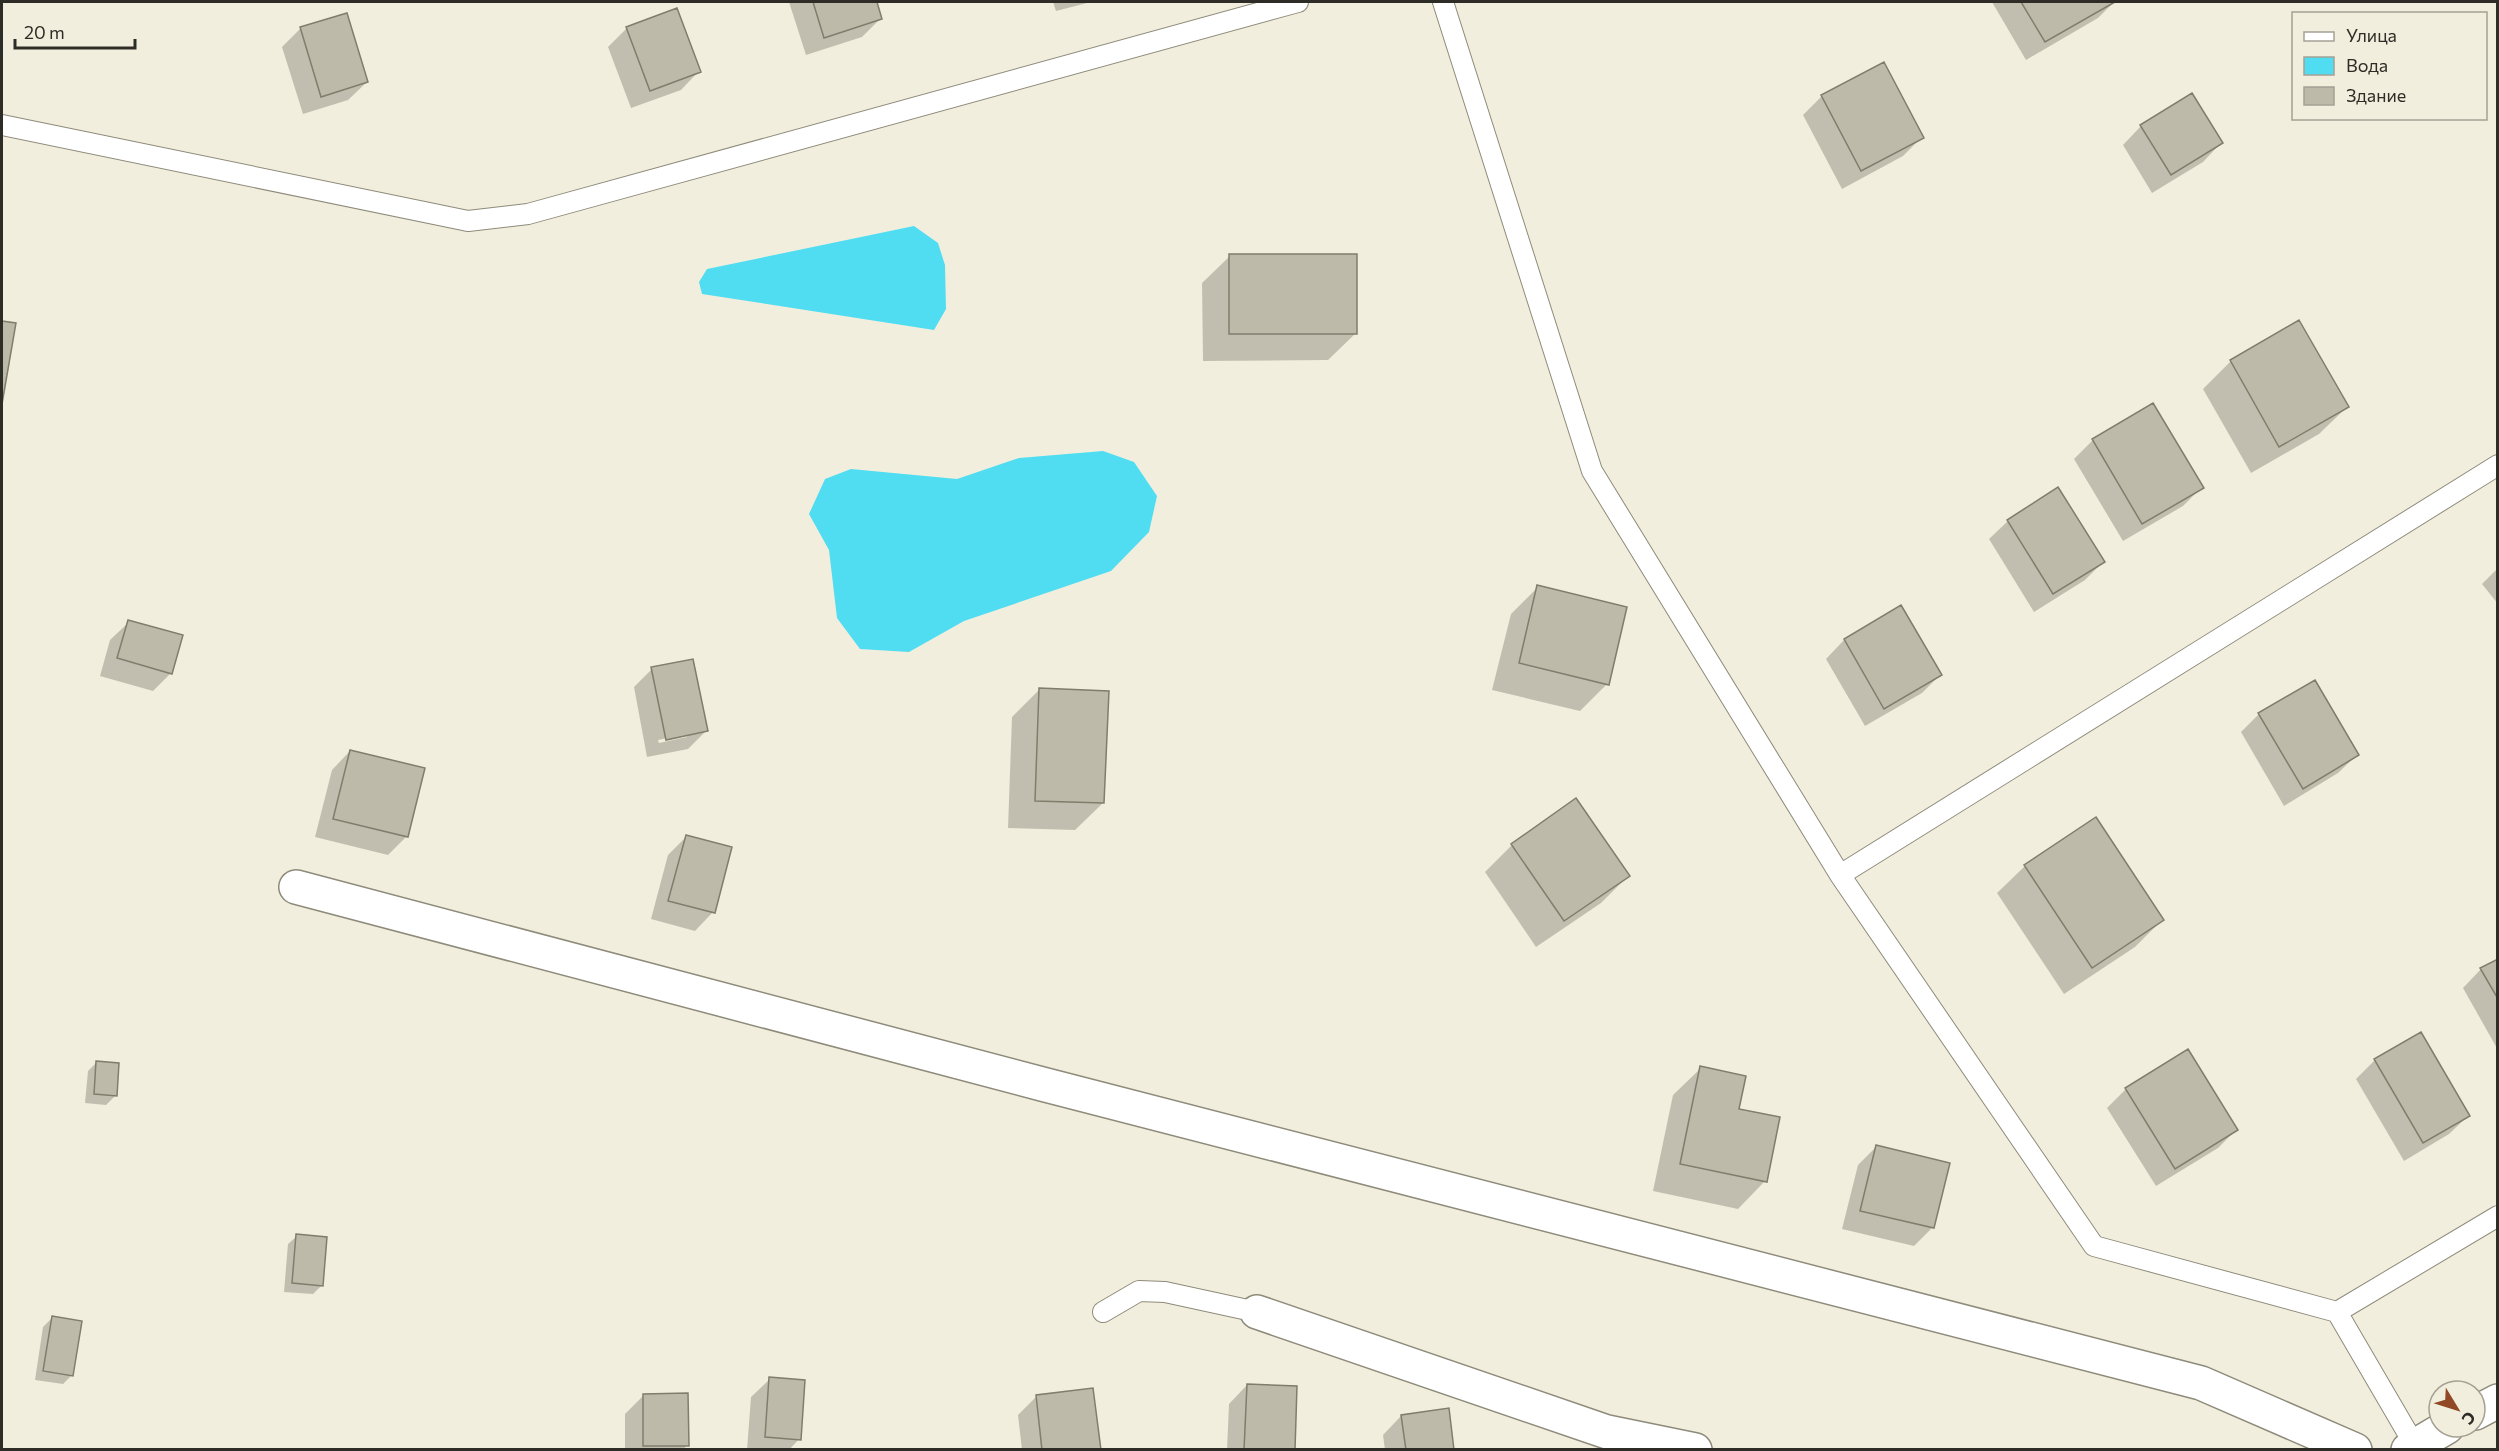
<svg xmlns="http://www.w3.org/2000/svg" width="2499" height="1451" viewBox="0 0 2499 1451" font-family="Commissioner,sans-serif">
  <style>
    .water { fill: #50ddf2 }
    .shadow { fill: #0003; fill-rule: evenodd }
    .building { fill: #bebaa9; stroke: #807d6d; stroke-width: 1.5 }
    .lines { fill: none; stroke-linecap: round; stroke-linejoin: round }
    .service-casing { stroke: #8e8b7b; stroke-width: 22 }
    .minor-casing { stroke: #8e8b7b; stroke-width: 36 }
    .tertiary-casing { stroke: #8e8b7b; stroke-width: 36 }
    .service { stroke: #fff; stroke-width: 20 }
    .minor { stroke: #fff; stroke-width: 33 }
    .tertiary { stroke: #fff; stroke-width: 33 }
  </style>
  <rect width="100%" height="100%" fill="#f2eedd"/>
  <path class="water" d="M914,226l24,17 7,22 1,44 -12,21 -232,-36 -3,-12 8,-13z
    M1103,451l31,11 23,34 -8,36 -38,39 -147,50 -55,31 -49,-3 -23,-31 -8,-68 -20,-36 16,-35 26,-10 106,10 62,-21z"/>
  <path class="shadow" d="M789,2h86l5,17 -18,18 -56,18z
    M1053,2h38l-35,9z
    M1992,2h122l-16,16 -72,42z
    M346,14l21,68 -19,18 -45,14 -21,-67 18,-18z
    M627,28l72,43 -18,19 -50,18 -23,-61z
    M1822,96l100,41 -19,19 -61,33 -39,-74z
    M2141,126l80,17 -18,19 -51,31 -29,-48z
    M1230,256l126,77 -28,27 -125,1 -1,-78z
    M2,322l12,2 -12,75z
    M2299,322l48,85 -28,27 -68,39 -48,-84 28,-28z
    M2153,405l49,82 -19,19 -60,35 -49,-82 19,-19z
    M2008,521l95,41 -18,18 -51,32 -45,-73z
    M2498,568v36l-16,-20z
    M1538,587l69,97 -27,27 -88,-21 19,-76z
    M1901,607l39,68 -18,18 -57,33 -39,-67 18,-19z
    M129,622l42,51 -18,18 -53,-15 10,-36z
    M652,669l54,62 -18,18 -41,8 -13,-70zM687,734v3l-28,6 -1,-3z
    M1039,690l64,113 -28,27 -67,-2 4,-111z
    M2259,714l98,41 -19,18 -54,33 -43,-74z
    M350,751l73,18 -17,68 -18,18 -73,-18 17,-67z
    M687,836l26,76 -18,19 -44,-12 17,-64z
    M1512,845l116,31 -27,27 -65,44 -51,-75z
    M2025,866l137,54 -27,27 -71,47 -67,-101z
    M2498,960v90l-35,-62 18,-19z
    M2375,1060l93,56 -19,18 -45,27 -48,-82z
    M97,1062l18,34 -9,9 -21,-2 3,-32z
    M1701,1068l36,42 28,71 -27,28 -85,-18 20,-96z
    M2126,1089l110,41 -18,18 -62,38 -49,-78z
    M1876,1147l57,80 -19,19 -72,-17 16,-64z
    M297,1236l25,49 -9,9 -29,-2 4,-48z
    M52,1318l20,57 -9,9 -28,-4 8,-53z
    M770,1379l29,60 -10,11h-42l4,-53z
    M1247,1385l46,65h-66l2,-46z
    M644,1395l43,50 -4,5h-58v-36z
    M1036,1397l64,53h-78l-4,-35z
    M1401,1416l52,34h-68l-2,-15z"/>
  <path class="building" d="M813,2h64l5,17 -58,19z
    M2021,2h94l-70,40z
    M677,8l24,64 -51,19 -24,-64z
    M347,13l21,69 -47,15 -21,-70z
    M1884,62l40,76 -63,33 -40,-76z
    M2192,93l31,50 -52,32 -31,-50z
    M1229,254h128v80h-128z
    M2299,320l50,87 -70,40 -49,-87z
    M2,321l14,2 -14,81z
    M2153,403l51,85 -62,36 -50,-85z
    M2058,487l47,75 -52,32 -46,-74z
    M1537,585l90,22 -18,78 -90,-22z
    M1901,605l41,70 -58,34 -40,-70z
    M128,620l55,15 -11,39 -55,-16z
    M693,659l15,72 -42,9 -15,-73z
    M2315,680l44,75 -56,34 -45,-76z
    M1039,688l70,3 -5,112 -69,-2z
    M350,750l75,18 -17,69 -75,-18z
    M1576,798l54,78 -66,45 -53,-77z
    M2096,817l68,103 -72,48 -68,-103z
    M686,835l46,12 -17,66 -47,-12z
    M2498,959v40l-18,-31z
    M2421,1032l49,84 -47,27 -49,-84z
    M2188,1049l50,81 -63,39 -50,-81z
    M96,1061l23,2 -2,33 -23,-2z
    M1700,1066l46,10 -7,33 41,8 -13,65 -87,-18z
    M1876,1145l74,18 -16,65 -74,-17z
    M296,1234l31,3 -4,49 -31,-3z
    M52,1316l30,5 -9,55 -30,-5z
    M769,1377l36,3 -4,60 -36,-3z
    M1247,1384l50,2 -2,64h-51z
    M1093,1388l8,62h-59l-6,-55z
    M688,1393l1,53h-46v-52z
    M1449,1408l5,42h-48l-5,-35z"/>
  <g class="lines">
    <g class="service-casing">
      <path id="service" d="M1443,2l149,469 248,404 254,371 243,66 161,-96
        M2,125l466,96 60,-7 770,-212
        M1840,875l658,-410
        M1103,1312l36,-21 26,1 92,20
        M2337,1312l77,132"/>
    </g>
    <g class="minor-casing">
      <path id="minor" d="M296,887l746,197 1159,299 154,67
        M1257,1312l350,120 88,18"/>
    </g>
    <g class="tertiary-casing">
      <path id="tertiary" d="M2475,1413l23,-12
        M2408,1450l39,-23"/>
    </g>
    <use href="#service" class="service"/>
    <use href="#minor" class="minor"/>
    <use href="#tertiary" class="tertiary"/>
  </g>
  <rect width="2499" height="1451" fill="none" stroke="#2e2c26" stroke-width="6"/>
  <rect x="2292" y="12" width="195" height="108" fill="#f2eedd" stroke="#a4a094" stroke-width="1.5"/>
  <rect x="2304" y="32" width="30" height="9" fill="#ffffff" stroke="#a4a094" stroke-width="1.5"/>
  <text x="2346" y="42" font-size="18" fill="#2e2c26">Улица</text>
  <rect x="2304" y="57" width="30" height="18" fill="#50ddf2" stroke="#a4a094" stroke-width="1.5"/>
  <text x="2346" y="72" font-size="18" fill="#2e2c26">Вода</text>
  <rect x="2304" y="87" width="30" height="18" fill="#bebaa9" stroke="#a4a094" stroke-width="1.5"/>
  <text x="2346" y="102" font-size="18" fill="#2e2c26">Здание</text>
  <g transform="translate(2457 1409) rotate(128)"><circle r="28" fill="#f2eedd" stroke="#a4a094" stroke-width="1.5"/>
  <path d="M0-4.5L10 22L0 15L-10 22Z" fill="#904924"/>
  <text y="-9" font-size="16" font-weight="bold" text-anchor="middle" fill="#2e2c26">С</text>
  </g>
  <path d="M15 39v9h120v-9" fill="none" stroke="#2e2c26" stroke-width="3"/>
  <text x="24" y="39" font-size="18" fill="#2e2c26" stroke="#f2eedd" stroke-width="4.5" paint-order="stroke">20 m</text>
</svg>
